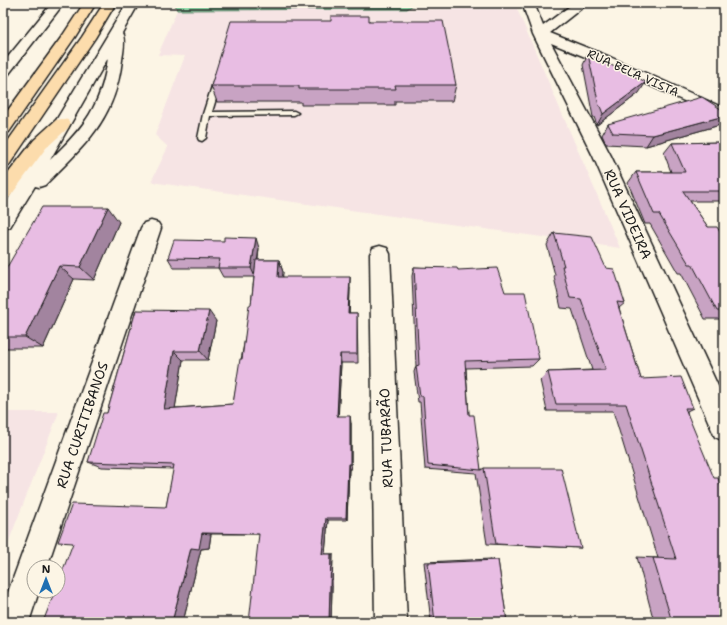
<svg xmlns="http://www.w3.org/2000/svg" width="727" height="625" viewBox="0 0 727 625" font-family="'Shantell Sans',sans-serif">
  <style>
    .built { fill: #f6e4e4 }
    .green { fill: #99e2b1; stroke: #5a7f66 }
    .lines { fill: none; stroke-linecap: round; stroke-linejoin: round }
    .lane-casing { stroke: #1c1c1c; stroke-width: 3 }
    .street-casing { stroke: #1c1c1c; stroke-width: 3 }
    .secondary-casing { stroke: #1c1c1c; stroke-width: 3 }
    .highway-casing { stroke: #1c1c1c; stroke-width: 3 }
    .lane { fill: #fcf5e5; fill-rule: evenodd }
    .street { fill: #fcf5e5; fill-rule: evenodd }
    .secondary { fill: #fcf5e5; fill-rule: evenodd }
    .highway { fill: #fcdcac; fill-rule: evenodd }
    .wall { fill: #c8a3c3; stroke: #1c1c1c }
    .shaded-wall { fill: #a2849f; stroke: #1c1c1c }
    .building { fill: #e8bde3; stroke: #1c1c1c }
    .labels { text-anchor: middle; stroke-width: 3; stroke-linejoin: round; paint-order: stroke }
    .far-street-label { font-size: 12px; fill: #1c1c1c; stroke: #fcf5e5 }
    .street-label { font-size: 14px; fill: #1c1c1c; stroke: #fcf5e5 }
  </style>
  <rect width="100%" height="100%" fill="#fcf5e5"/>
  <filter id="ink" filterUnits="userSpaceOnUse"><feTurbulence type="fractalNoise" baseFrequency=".025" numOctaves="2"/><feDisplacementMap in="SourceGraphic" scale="8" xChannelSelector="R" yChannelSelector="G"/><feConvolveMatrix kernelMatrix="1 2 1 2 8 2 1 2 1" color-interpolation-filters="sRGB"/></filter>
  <g filter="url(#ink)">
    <path class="built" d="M517,9l103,239 -469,-66 17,-35 -13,-12 30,-79 -27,-1 19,-45z
      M3,412h56l-56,144z"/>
    <path class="green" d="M175,3h241l-9,6 -230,1z"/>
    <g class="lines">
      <g class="lane-casing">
        <path id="lane" d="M215,77h3l4,2 -10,33 82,-1 4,2 -4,2 -84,1 -4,22 -4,3 -3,-1 -1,-2 5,-24z"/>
      </g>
      <g class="street-casing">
        <path id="street" d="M522,3h12l9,23 31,-23h14l-38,30 60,24 114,51v11l-124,-56 -49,-20 60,113 113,243v42l-9,-4 -122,-281 -60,-122z
          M151,221l7,2 3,5 -114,339h-13v24h5l-10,31h-26v-16l138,-378 3,-5z
          M380,246l7,2 3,6 17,368h-32l-5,-368 3,-6z"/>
      </g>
      <g class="secondary-casing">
        <path id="secondary" d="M52,3h12l-56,72 -5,1v-13z
          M127,3h12l-17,30c4,6 1,20 0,27 -7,60 -37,85 -77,125l-6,2 -4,-1 -25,41 -7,2v-21zM108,58c-7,49 -23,68 -58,102z"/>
      </g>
      <g class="highway-casing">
        <path id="highway" d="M84,3h12l-21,34 -66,95 -6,1v-16l60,-82z
          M104,3h12l-21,35 -86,127 -6,2v-19l79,-111z
          M62,119l6,1 2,4 -2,4 -22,20 -37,50 -6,2v-20l31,-40 22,-20z"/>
      </g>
      <use href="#lane" class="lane"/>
      <use href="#street" class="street"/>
      <use href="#secondary" class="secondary"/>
      <use href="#highway" class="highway"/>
    </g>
    <path class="wall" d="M369,21l87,64 -4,16h-57v4h-94v-3h-84l-6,-16z
      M588,54l51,39 -42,32 -3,-8h-1l-10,-52z
      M608,124l112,1 -74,21 -40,-2 -4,-9z
      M724,142v59h-34l18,26 14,8h2v84h-19l-24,-46h-3l-28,-49h-5l-17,-41 8,-11h35l-7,-19 8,-10z
      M119,222l-25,58 -20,-1 -31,69h-40v-74z
      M554,233l52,35 19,35 -6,5 22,71 52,29 -6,3 37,211h-55l-16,-4 -16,-61 21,1 -45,-147h-66l-7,-31 8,-8 44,-2 -20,-61 -11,-1 -7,-31 1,-2 -8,-30z
      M259,248l-1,12h21l4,12 -1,5 68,11 -1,25h8l1,50h-17l-3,53 13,7v46h-2l-2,51h-19l-3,34h8l-2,68 -72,-88h-48l-2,14 -8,1 -18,73h-140l123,-115 8,-38 -72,-2 -14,-5 19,-49 29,-103 80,11 -8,39h-25l-8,48 58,-4 18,-99 3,-28h-31l-5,-9h-44l-6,-10z
      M414,267l44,3 47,22 34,67 -7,7 -66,2 3,47 12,55 3,-2 97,80 -94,-4 -11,-71 -51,-4 -5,-67h-2l-4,-30 2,-6 -4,-90z
      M491,559l7,1 9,62h-76l-7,-60z"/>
    <path class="shaded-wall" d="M646,82l-7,11 -42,32 6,-11z
      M724,116v5l-4,4 -74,21 7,-11z
      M108,207l11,15 -25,58 -14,-13z
      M256,238l3,10 -4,29 -4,-9z
      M279,260l4,12 -1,17 -4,-12z
      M59,266l15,13 -31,69 -18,-11z
      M350,277v11l-1,35 -1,-10z
      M209,311l7,10 -8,39 -8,-9z
      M174,351l9,9 -9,55 -10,-6z
      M340,354l1,9 -3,59 -1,-6z
      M350,416l1,7v46l-1,-5z
      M348,464l1,5 -2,51 -1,-2z
      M326,518l2,2 -3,34h-3z
      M202,533l9,1 -2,14 -8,1 -18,73h-11l19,-74z
      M331,554h2l-2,68h-2z"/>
    <path class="building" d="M331,16h38v5h74l13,64h-61l1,4h-97v-3h-88l20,-65h100z
      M588,54l58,28 -43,32 -3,-8h-1z
      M702,97l22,14v5l-71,19 -40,-2 -5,-9z
      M724,142v49h-41l25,36h9l5,8h2v76h-7l-25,-47h-3l-30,-50h-5l-18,-42h49l-13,-29z
      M42,207h66l-28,60 -21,-1 -34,71h-22v-63z
      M554,233l38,4 14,31 8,1 11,34 -8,-1 24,77 40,-2 12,31h-8l29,70h4l6,16v128h-52l-19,-64 23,1 -50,-155h-70l-8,-32 58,-2 -25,-71 -11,-1 -8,-32h2z
      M224,237l32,1 -5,30h-33l2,-9 -52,-1 6,-18 50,1z
      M256,260h23l-1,17h72l-2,36h9v41h-17l-3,62h13v48h-2l-2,54h-20l-4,36h9l-2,68h-80l10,-88 -57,-1 -3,16 -8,-1 -19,74h-129l12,-31h3v-8l15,-40 -15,-1 14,-38 94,3 8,-42 -86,-3 15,-49h4l29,-103 73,1 -9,40h-26l-10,58 69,-5 7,-45h2l7,-54h2z
      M414,267l43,1 1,2 39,-2 8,24h20l14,67 -74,2 4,54h5l7,55 -53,-5 -5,-69h-3l-4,-30 3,-1z
      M484,468h77l20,80 -85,-4z
      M498,560l9,62h-72l-7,-59z"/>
  </g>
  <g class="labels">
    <g class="far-street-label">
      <text transform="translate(633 73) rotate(24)" y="4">RUA BELA VISTA</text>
    </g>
    <g class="street-label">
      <text transform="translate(628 214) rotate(66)" y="5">RUA VIDEIRA</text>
      <text transform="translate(82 425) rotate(-71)" y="5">RUA CURITIBANOS</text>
      <text transform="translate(386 438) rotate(-92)" y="5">RUA TUBARÃO</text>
    </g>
  </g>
  <rect width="727" height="625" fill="none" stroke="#fcf5e5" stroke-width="16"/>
  <rect x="8" y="8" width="711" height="609" fill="none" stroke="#1c1c1c" stroke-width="1.5" filter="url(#ink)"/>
  <g transform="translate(46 579)"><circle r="19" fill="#fcf5e5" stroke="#a29e95"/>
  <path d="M0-3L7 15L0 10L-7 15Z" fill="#1f6fb2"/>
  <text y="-6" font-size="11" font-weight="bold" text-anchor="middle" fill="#1c1c1c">N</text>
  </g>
</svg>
